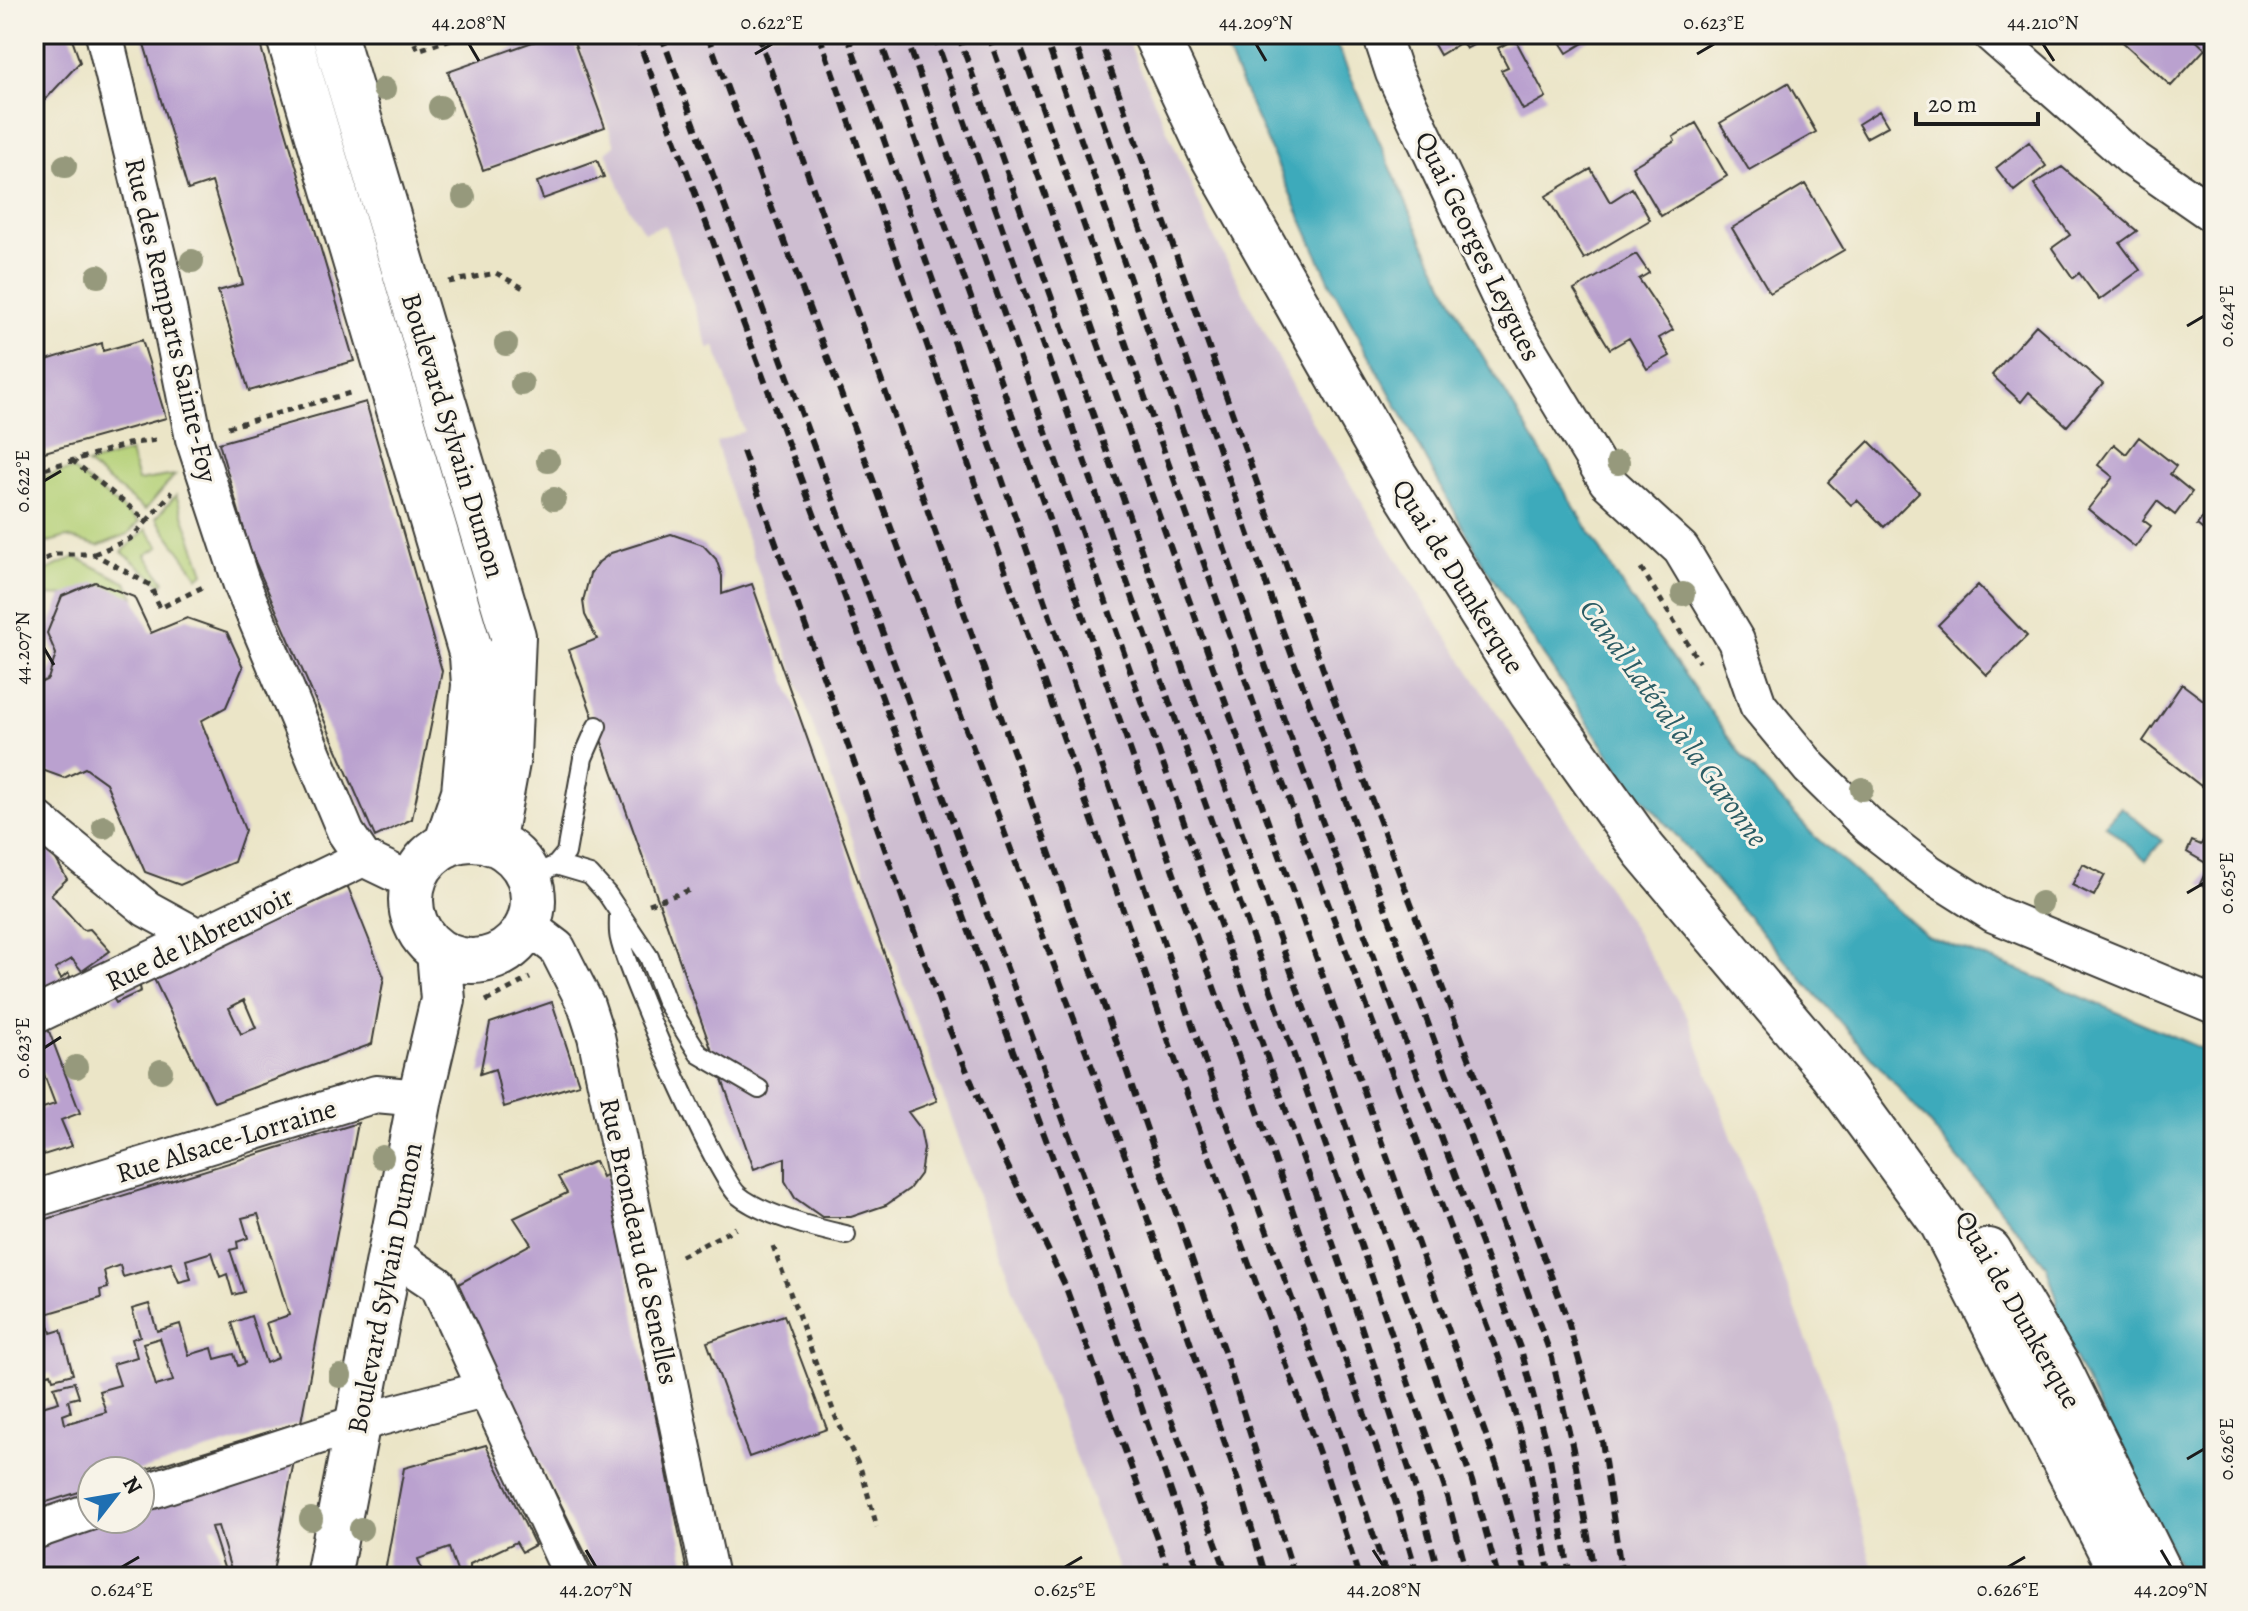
<svg xmlns="http://www.w3.org/2000/svg" width="2248" height="1611" viewBox="0 0 2248 1611" font-family="Alegreya,serif">
  <style>
    .industrial { fill: #cebed1 }
    .green { fill: #b4d076; stroke: #687649; stroke-width: 2 }
    .water { fill: #3daabb; stroke: #2c636c; stroke-width: 2 }
    .building { fill: #baa1cf; fill-rule: evenodd }
    .lines { fill: none; stroke-linecap: round; stroke-linejoin: round }
    .service-casing { stroke: #3b3a36; stroke-width: 22 }
    .minor-casing { stroke: #3b3a36; stroke-width: 40 }
    .tertiary-casing { stroke: #3b3a36; stroke-width: 48 }
    .path { stroke: #3b3a36; stroke-width: 5; stroke-dasharray: 6 6; stroke-linecap: butt }
    .service { stroke: #fff; stroke-width: 18 }
    .minor { stroke: #fff; stroke-width: 36 }
    .tertiary { stroke: #fff; stroke-width: 44 }
    .rail { stroke: #1c1c1c; stroke-width: 6; stroke-dasharray: 12 6; stroke-linecap: butt }
    .tree { fill: #96997b }
    .ticks { fill: none; stroke: #1c1c1c; stroke-width: 3 }
    .labels { text-anchor: middle; stroke-width: 6; stroke-linejoin: round; paint-order: stroke }
    .street-label { font-size: 28px; fill: #1c1c1c; stroke: #f7f3e8 }
    .water-label { font-size: 30px; font-style: italic; fill: #2b5c64; stroke: #f7f3e8 }
    .neatline { fill: none; stroke: #1c1c1c; stroke-width: 3 }
    .ticks-label { font-size: 20px; text-anchor: middle; fill: #1c1c1c }
  </style>
  <rect width="100%" height="100%" fill="#f7f3e8"/>
  <filter id="ink" filterUnits="userSpaceOnUse"><feTurbulence type="fractalNoise" baseFrequency=".0125" numOctaves="2"/><feDisplacementMap in="SourceGraphic" scale="16" xChannelSelector="R" yChannelSelector="G"/><feConvolveMatrix kernelMatrix="1 2 1 2 8 2 1 2 1" color-interpolation-filters="sRGB"/></filter>
  <filter id="wash" filterUnits="userSpaceOnUse"><feTurbulence type="fractalNoise" baseFrequency=".006" numOctaves="4" result="noise"/><feDisplacementMap in="SourceGraphic" scale="32" xChannelSelector="R" yChannelSelector="G"/><feGaussianBlur stdDeviation="1.8" result="paint"/><feColorMatrix in="noise" values="0 0 0 0 0 0 0 0 0 0 0 0 0 0 0 0 0 1.4 0 .05"/><feComposite in="paint" operator="in"/></filter>
  <g filter="url(#wash)">
    <rect width="100%" height="100%" fill="#ebe5c7"/>
    <path class="industrial" d="M574,34h551l88,201 99,187 109,176 132,199 134,219 135,365 53,196h-754l-151,-404 -238,-677 -16,-54 28,-11 -29,-85 -6,3 -44,-124 -21,7 -16,-25 -22,-55 9,-7z"/>
    <path class="green" d="M130,452l8,29 37,-6 -30,35 -58,-46z
      M72,469l67,53 -11,12 -30,12 -31,-9 -22,6 -11,10v-73z
      M176,495l28,78 -6,4 -42,-59z
      M146,529l13,18 -13,8 18,27 -2,3 -40,-33z
      M75,557l52,26 7,14 -100,-2v-19z"/>
    <path class="water" d="M1219,34h113l92,209 46,92 153,252 121,172 70,77 113,100 104,39 183,79v523h-30l-128,-256 1,-22 -11,-34 -124,-150 -300,-341 -137,-207 -153,-280z
      M2121,807l41,34 -16,19 -41,-35z"/>
    <g id="blocks">
      <path class="building" d="M34,34h36l10,28 -46,50z
        M141,34h116l97,327 -105,30 -31,-100 25,-7 -31,-102 -24,8z
        M555,34h16l34,93 -122,43 -35,-98z
        M1428,34h55l3,4 -20,11 -4,-7 -22,13z
        M1555,34h43l-31,19z
        M2114,34h75l16,15 -34,37z
        M1515,39l31,58 -23,13 -22,-40 7,-3 -10,-19z
        M1788,83l28,49 -67,38 -29,-47z
        M1879,111l9,15 -22,12 -8,-14z
        M1696,123l31,53 -66,40 -29,-49 43,-26 -2,-4z
        M2029,142l17,24 -32,25 -18,-23z
        M597,160l7,17 -61,22 -6,-17z
        M2062,167l75,64 -17,12 20,27 -41,30 -20,-27 -6,5 -21,-30 18,-13 -36,-51z
        M1591,169l19,33 22,-14 18,32 -66,39 -38,-63z
        M1805,184l39,66 -74,43 -38,-65z
        M1636,254l13,19 -10,6 34,51 -14,8 11,18 -23,13 -18,-31 -19,11 -36,-59z
        M2036,325l67,59 -36,42 -38,-34 -8,10 -29,-27z
        M142,340l24,78 -132,37v-83l11,-3 -5,-7 62,-19 1,8z
        M366,402l76,269 -30,148 -37,18 -125,-287 -31,-107z
        M2139,437l37,29 -6,8 22,18 -17,23 -18,-14 -14,19 8,6 -16,21 -47,-38 25,-32 -15,-12 16,-21 12,10z
        M1869,441l50,51 -35,35 -27,-27 -6,5 -23,-23z
        M2214,503v35l-17,-13z
        M671,534l32,11 13,14 6,17v18l30,-10 185,517 -29,11 12,16 4,20 -4,26 -11,15 -23,16 -35,12h-29l-27,-19 -10,-17v-23l-31,11 -185,-519 28,-11 -12,-24 -2,-14 7,-27 9,-12 12,-9z
        M95,582l39,15 17,36 36,-15 40,14 16,35 -17,40 -25,14 44,109 -11,32 -54,23 -35,-13 -39,-89 -21,-15 -21,10 -30,-11v-81l14,-7 8,-25 -9,-21 15,-37z
        M1978,585l49,51 -40,39 -49,-50z
        M2182,684l32,24v60l-13,18 -58,-45z
        M2214,818v72l-14,-6 9,-19 -22,-13 5,-11 9,4z
        M49,847l18,32 -16,15 32,36 7,-1 20,22 -28,20 -10,-12 -17,10 6,10 7,-6 7,12 -41,19v-149z
        M2083,864l22,11 -11,21 -22,-11z
        M348,887l36,90 -12,67 -158,58 -61,-125zM244,1000l12,28 -15,6 -12,-26z
        M139,983l2,8 -25,12 -4,-7z
        M552,1002l27,82 -75,23 -9,-38 -15,5 10,-51z
        M47,1026l33,87 -19,7 11,26 -38,12v-47l21,-7 -12,-32 -9,4v-45z
        M358,1123l-57,299 -161,49h-48v17l-58,18v-80l6,-2 -5,-15 24,-7 -5,-15 20,-5 5,15 -11,3 3,12 -8,3 2,9 41,-12 -7,-21 21,-6 -7,-21 24,-7 -5,-18 8,-3 -8,-27 17,-5 8,27 23,-7 9,31 23,-7 3,11 19,-5 4,12 7,-3 -13,-40 19,-7 15,47 12,-5 -12,-35 23,-8 -31,-101 -16,4 6,20 -11,4 1,6 -8,2 14,42 -11,3 -6,-21 -7,3 -8,-25 -26,8 5,19 -12,3 -8,-19 -48,14 -3,-12 -16,6 4,17 -8,2 1,8 -55,16 5,19 10,-3 12,44 -20,5 -2,-6 -17,5v-155zM160,1338l13,43 -17,5 -13,-43z
        M595,1161l7,16 5,-3 81,403h-91l-144,-290 78,-43 -17,-26 53,-25 -9,-16z
        M784,1315l43,114 -78,28 -42,-115z
        M486,1445l49,100 -13,7 -6,-10 -46,22v13h-11l-10,-29 -31,11 6,18h-40l20,-109z
        M294,1461l-22,116h-39l-15,-51 -7,1 16,50h-193v-37l63,-21h43v-15z"/>
    </g>
  </g>
  <g filter="url(#ink)">
    <use href="#blocks" fill-opacity="0" stroke="#3b3a36" stroke-width="2"/>
    <g class="lines">
      <g class="service-casing">
        <path id="service" d="M556,865l34,10 17,19 42,63 17,44 33,53 60,35
          M529,877l27,-12 10,-12 17,-95 14,-32
          M619,915c0,8 -1,17 1,24 7,35 96,236 118,256 22,19 79,34 108,40"/>
      </g>
      <g class="minor-casing">
        <path id="minor" d="M104,34l56,234 34,171 47,143 105,251 17,25 50,24
          M1381,34l13,39 118,250 95,158 74,68 55,92 22,64 52,63 60,59 59,46 65,41 220,91
          M1991,34l141,124 82,57
          M34,817l113,92 51,28
          M528,926l29,22 29,57 10,31 114,541
          M34,1016l329,-158
          M34,1199l342,-105 44,4
          M390,1253l48,32 135,292
          M140,1494l218,-71 129,-34
          M34,1531l58,-20"/>
      </g>
      <g class="tertiary-casing">
        <path id="tertiary" d="M288,34l184,622 2,29 -10,107 -18,53
          M334,34l179,602 -5,121 -16,86
          M1155,34l57,121 183,321 136,216 113,158 188,223 110,150 182,354
          M411 900a61 61 0 1 1 122 0a61 61 0 1 1-122 0Z
          M1989,1251l70,118 103,208
          M328,1577l92,-479 23,-98 -4,-48"/>
      </g>
      <path class="path" d="M414,34l-3,1 7,15 48,-16
        M449,282l47,-9 31,17
        M228,427l122,-34
        M72,460l75,61 25,-29
        M34,472l94,-28 28,-4
        M94,554l36,-15 17,-18
        M34,564l22,-10h38l56,31 10,23 45,-22
        M1641,568l58,94
        M649,904l44,-15
        M486,1001l44,-23
        M773,1246l63,172 25,52 16,57
        M681,1256l55,-28"/>
      <use href="#service" class="service"/>
      <use href="#minor" class="minor"/>
      <use href="#tertiary" class="tertiary"/>
      <path class="rail" d="M636,34l441,1189 124,354
        M661,34l437,1180 130,363
        M707,34l430,1154 101,293 28,96
        M758,34l346,972 122,351 69,220
        M819,34l384,1106 119,321 37,116
        M847,34l374,1073 107,289 59,181
        M878,34l520,1475 20,68
        M905,34l436,1232 78,233 21,78
        M934,34l437,1240 74,215 23,88
        M958,34l514,1447 26,96
        M988,34l511,1438 28,105
        M1016,34l251,707 234,622 27,98 22,116
        M1044,34l244,696 234,623 28,105 20,119
        M1072,34l210,595 270,729 21,91 22,128
        M1098,34l232,655 237,629 35,123 20,136
        M743,451l205,575 51,122 66,137 106,292"/>
    </g>
    <g class="tree">
      <circle cx="384" cy="89" r="12"/>
      <circle cx="440" cy="107" r="12"/>
      <circle cx="65" cy="166" r="12"/>
      <circle cx="464" cy="197" r="12"/>
      <circle cx="192" cy="261" r="12"/>
      <circle cx="98" cy="276" r="12"/>
      <circle cx="506" cy="344" r="12"/>
      <circle cx="522" cy="384" r="12"/>
      <circle cx="548" cy="461" r="12"/>
      <circle cx="1618" cy="463" r="12"/>
      <circle cx="554" cy="499" r="12"/>
      <circle cx="1683" cy="594" r="12"/>
      <circle cx="1862" cy="789" r="12"/>
      <circle cx="104" cy="827" r="12"/>
      <circle cx="2041" cy="903" r="12"/>
      <circle cx="76" cy="1067" r="12"/>
      <circle cx="161" cy="1071" r="12"/>
      <circle cx="382" cy="1157" r="12"/>
      <circle cx="340" cy="1376" r="12"/>
      <circle cx="311" cy="1519" r="12"/>
      <circle cx="361" cy="1529" r="12"/>
    </g>
  </g>
  <path class="ticks" d="M469,44l10,17M1256,44l10,17M2043,44l11,17M755,54l17,-10M1697,54l17,-10M2187,326l17,-10M44,481l17,-10M44,648l10,17M2187,893l17,-10M44,1048l17,-11M2187,1459l17,-10M586,1550l10,17M1373,1550l11,17M2161,1550l10,17M122,1567l17,-10M1065,1567l17,-10M2008,1567l17,-10"/>
  <g class="labels">
    <g class="street-label">
      <text transform="translate(1479 246) rotate(64)" y="10">Quai Georges Leygues</text>
      <text transform="translate(172 320) rotate(77)" y="10">Rue des Remparts Sainte-Foy</text>
      <text transform="translate(454 435) rotate(73)" y="10">Boulevard Sylvain Dumon</text>
      <text transform="translate(1459 576) rotate(58)" y="10">Quai de Dunkerque</text>
      <text transform="translate(199 938) rotate(-26)" y="10">Rue de l'Abreuvoir</text>
      <text transform="translate(226 1140) rotate(-17)" y="10">Rue Alsace-Lorraine</text>
      <text transform="translate(640 1241) rotate(78)" y="10">Rue Brondeau de Senelles</text>
      <text transform="translate(384 1288) rotate(-79)" y="10">Boulevard Sylvain Dumon</text>
      <text transform="translate(2019 1309) rotate(60)" y="10">Quai de Dunkerque</text>
    </g>
    <g class="water-label">
      <text transform="translate(1674 723) rotate(54)" y="10">Canal Latéral à la Garonne</text>
    </g>
  </g>
  <rect width="2248" height="1611" fill="none" stroke="#f7f3e8" stroke-width="88"/>
  <g transform="translate(116 1495) rotate(59)"><circle r="38" fill="#f7f3e8" stroke="#9f9d96" stroke-width="2"/>
  <path d="M0-6L14 30L0 20L-14 30Z" fill="#1f6fb2"/>
  <text y="-12" font-size="22" font-weight="bold" text-anchor="middle" fill="#1c1c1c">N</text>
  </g>
  <path d="M1916 112v12h122v-12" fill="none" stroke="#1c1c1c" stroke-width="4"/>
  <text x="1928" y="112" font-size="24" fill="#1c1c1c" stroke="#f7f3e8" stroke-width="6" paint-order="stroke">20 m</text>
  <rect x="44" y="44" width="2160" height="1523" class="neatline"/>
  <g class="ticks-label">
    <text x="469" y="29">44.208°N</text>
    <text x="772" y="29">0.622°E</text>
    <text x="1256" y="29">44.209°N</text>
    <text x="1714" y="29">0.623°E</text>
    <text x="2043" y="29">44.210°N</text>
    <text transform="translate(2226 316) rotate(-90)" y="7">0.624°E</text>
    <text transform="translate(22 481) rotate(-90)" y="7">0.622°E</text>
    <text transform="translate(22 648) rotate(-90)" y="7">44.207°N</text>
    <text transform="translate(2226 883) rotate(-90)" y="7">0.625°E</text>
    <text transform="translate(22 1048) rotate(-90)" y="7">0.623°E</text>
    <text transform="translate(2226 1449) rotate(-90)" y="7">0.626°E</text>
    <text x="122" y="1596">0.624°E</text>
    <text x="596" y="1596">44.207°N</text>
    <text x="1065" y="1596">0.625°E</text>
    <text x="1384" y="1596">44.208°N</text>
    <text x="2008" y="1596">0.626°E</text>
    <text x="2171" y="1596">44.209°N</text>
  </g>
</svg>
